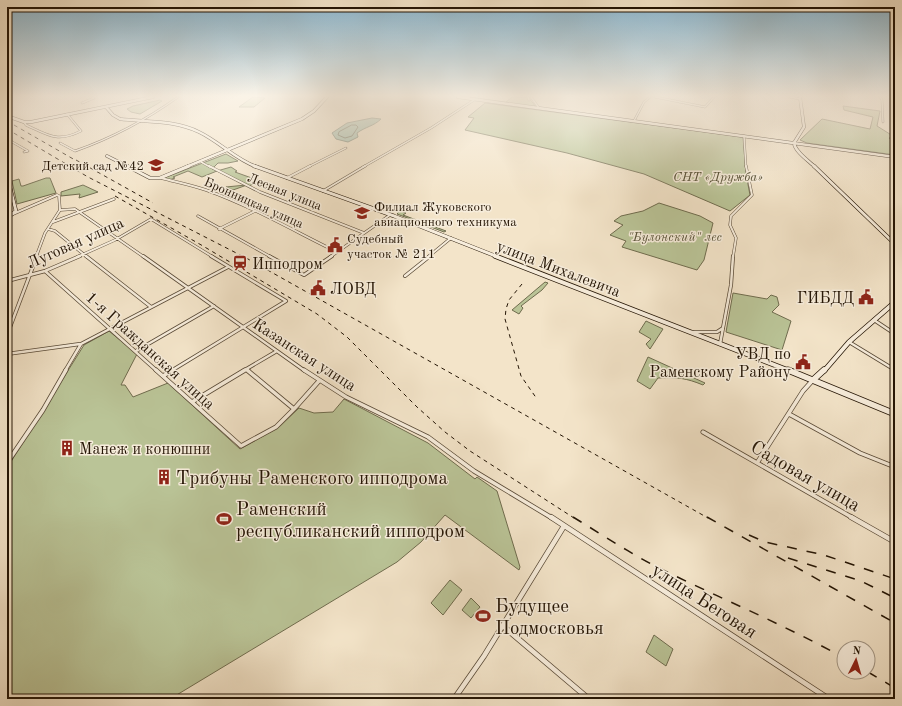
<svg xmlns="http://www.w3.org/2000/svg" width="902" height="706" viewBox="0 0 902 706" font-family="'Old Standard TT',serif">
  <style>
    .green { fill: #bac497; stroke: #6f6c4e }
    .water { fill: #9dbfb0; stroke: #6d7b6c }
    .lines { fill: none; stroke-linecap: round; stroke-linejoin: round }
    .shore { stroke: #606a5a; stroke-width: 1 }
    .street-far4-casing { stroke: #584936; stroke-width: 2.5 }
    .street-far3-casing { stroke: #584936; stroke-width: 3 }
    .street-far2-casing { stroke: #584936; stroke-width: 4 }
    .street-far1-casing { stroke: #584936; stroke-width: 5 }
    .street-casing { stroke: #584936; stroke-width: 6 }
    .secondary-far3-casing { stroke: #241505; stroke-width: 3.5 }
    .secondary-far2-casing { stroke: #241505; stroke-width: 4 }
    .secondary-far1-casing { stroke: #241505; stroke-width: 5.5 }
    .secondary-casing { stroke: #241505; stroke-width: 7 }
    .street-far4 { stroke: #f7eddc; stroke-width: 1.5 }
    .street-far3 { stroke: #f7eddc; stroke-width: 2 }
    .street-far2 { stroke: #f7eddc; stroke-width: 2.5 }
    .street-far1 { stroke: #f7eddc; stroke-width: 3.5 }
    .street { stroke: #f7eddc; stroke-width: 4.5 }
    .secondary-far3 { stroke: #f7eddc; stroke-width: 2.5 }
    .secondary-far2 { stroke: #f7eddc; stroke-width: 3 }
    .secondary-far1 { stroke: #f7eddc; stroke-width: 4 }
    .secondary { stroke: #f7eddc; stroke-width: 5.5 }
    .rail-far1 { stroke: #241505; stroke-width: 1; stroke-dasharray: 4 4; stroke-linecap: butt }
    .rail { stroke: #241505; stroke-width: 1.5; stroke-dasharray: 10 10; stroke-linecap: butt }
    .labels { text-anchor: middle; stroke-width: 3; stroke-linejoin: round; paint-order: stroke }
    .far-poi-label { font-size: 13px; fill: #241505; stroke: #f7eddc; text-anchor: start }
    .far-park-label { font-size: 13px; font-style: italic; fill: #585238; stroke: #f7eddc }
    .far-street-label { font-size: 13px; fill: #241505; stroke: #f7eddc }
    .street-label { font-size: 16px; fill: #241505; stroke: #f7eddc }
    .poi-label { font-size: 16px; fill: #241505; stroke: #f7eddc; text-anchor: start }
    .near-street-label { font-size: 19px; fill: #241505; stroke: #f7eddc }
    .near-poi-label { font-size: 19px; fill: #241505; stroke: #f7eddc; text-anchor: start }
  </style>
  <rect width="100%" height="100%" fill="#f3e4c9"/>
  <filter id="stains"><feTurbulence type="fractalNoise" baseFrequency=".005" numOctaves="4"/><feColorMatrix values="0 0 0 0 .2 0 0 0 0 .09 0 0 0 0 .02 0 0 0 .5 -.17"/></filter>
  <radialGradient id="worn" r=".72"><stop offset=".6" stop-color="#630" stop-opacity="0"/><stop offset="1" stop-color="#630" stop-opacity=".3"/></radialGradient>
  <path class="green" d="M253,97l12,1 -11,9h-15z
    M512,97h16l8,10 -31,-4z
    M160,100l2,1 -22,13 -9,-2 -4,-3 6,-3z
    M485,103l258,34 3,37 4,21 -20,16 -86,-37 -77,-21 -102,-23 9,-12 -6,-1z
    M843,106l37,5 -3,15 16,10 -4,2 6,6v11l-88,-12 -7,-3 22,-21 48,10 3,-12 -29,-7z
    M226,154l12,7 -10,2h-10l-6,6 5,2 14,-4 6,4 -2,1 25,9 -11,5 -2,-1 -14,5 -7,-3 20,-2 -29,-14 -15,6 -14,-6 -15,6 2,1 -6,2 -5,-2z
    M46,178h4l6,15 -39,11 -5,-23 7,-2 2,7h2z
    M83,185l15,7 -19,6 1,-4 -19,2v-4z
    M659,203l41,13 13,7 -9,37 -7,10 -75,-23 4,-6 -16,-6 13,-10 -9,-4 7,-5 22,-5z
    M394,208l12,5 -3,2 43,16 -2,1 -47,-18 2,-2 -5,-1z
    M545,282l3,1 -6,7 -21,16 2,2 -4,6 -7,-4z
    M733,293l34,6 4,-4 6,2 2,8 -7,7 19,9 -9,29 -56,-18z
    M646,321l17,8 -13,20 -4,-5 5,-5 -12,-7z
    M109,331l28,23 -16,31h4l8,12 35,-14 72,66 39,-22 20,-19 15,5 19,-1 11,-13 84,44 47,36 2,-2 20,14 23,76 -1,3 -74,-55 -24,27 -24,20 -227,137h-163v-231l77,-123z
    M648,357l57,26 -2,2c-17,-7 -26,-8 -45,-7l-8,11 -13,-8z
    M450,580l12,10 -19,25 -12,-12z
    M471,598l9,9 -9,11 -9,-8z
    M654,635l19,14 -7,17 -20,-14z"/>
  <path class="water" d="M372,118l9,1c-7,7 -16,8 -24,14l1,4 -10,5 -12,-3 -4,-6 15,-10z"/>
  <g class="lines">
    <path class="shore" d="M352,125h4l2,2 -6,9 -7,2 -7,-3 1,-3z"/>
    <g class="street-far4-casing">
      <path id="street-far4" d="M528,97l1,3
        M531,97l8,11
        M655,97l50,10 9,-10
        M790,97l10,2
        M880,97l2,3 1,22
        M82,103l12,-5 -2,-1
        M634,121l10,-19 6,-5
        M24,122l2,3c22,10 31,18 55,6l-14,-17
        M744,136l2,31
        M7,139l21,12 -4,1
        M60,143l15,8c37,-13 71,-31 103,-54
        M201,162l9,5
        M308,167l38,-19
        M363,167l68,-39 43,-28"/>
    </g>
    <g class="street-far3-casing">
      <path id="street-far3" d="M209,166l51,26 104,41
        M161,178c15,4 30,7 45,12 45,16 88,41 131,62
        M287,178l23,-12
        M323,191l42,-25
        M60,210l15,-1 69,48
        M13,214l44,-19 2,1 1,14 -15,23 -9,24
        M198,216l73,41
        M53,222l61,-23
        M48,229l7,2 32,26
        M219,229l36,-18
        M77,257l38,-17 36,-21 62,38
        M330,257l60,-42
        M428,257l23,-19
        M733,257l3,-19 -6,-13 1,-9 21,-21 -6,-29"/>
    </g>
    <g class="street-far2-casing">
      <path id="street-far2" d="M86,256l65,51
        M143,256l162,115
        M269,256l35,19 28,-19
        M45,271l112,100
        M405,276l25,-20
        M7,281l38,-10 35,-15
        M874,320l21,14
        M692,332h25l6,-4
        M7,335l30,-79
        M849,342l46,28
        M720,344l11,-59 2,-29
        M136,351l78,-45
        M7,354l73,-10
        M246,369l3,2
        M65,371l16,-27 147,-77
        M171,371l115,-70 -75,-45
        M243,371l34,-20"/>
    </g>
    <g class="street-far1-casing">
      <path id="street-far1" d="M156,370l85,76 35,-19 18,-18 -47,-39
        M304,370l42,27 82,40 46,34 78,47
        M163,376l10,-6
        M192,402l53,-32
        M294,409l25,-28
        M789,414l71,39 35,14
        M703,432l150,86
        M7,463l36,-53 23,-40
        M757,463l46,-72 10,-11"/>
    </g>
    <g class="street-casing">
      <path id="street" d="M551,517l278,182
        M851,517l44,25
        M503,626l86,73
        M454,699l30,-43 80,-130"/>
    </g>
    <g class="secondary-far3-casing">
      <path id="secondary-far3" d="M458,97l437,60
        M106,107l7,8 7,4c26,3 55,1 79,13 21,10 37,28 58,35
        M7,116l17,6h7l122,-25
        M794,143c1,9 15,18 21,24
        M794,143l10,-16 -4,-30
        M107,156l22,11
        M186,167l116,-48 12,-8 13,-14"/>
    </g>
    <g class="secondary-far2-casing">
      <path id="secondary-far2" d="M127,166l23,12h10l29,-12
        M254,166l140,50 104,41
        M814,166l81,78
        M7,176l9,35 -9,7"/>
    </g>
    <g class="secondary-far1-casing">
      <path id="secondary-far1" d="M495,256l295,115
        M824,371l25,-29 46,-40"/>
    </g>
    <g class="secondary-casing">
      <path id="secondary" d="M788,370l107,44
        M813,380l11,-10"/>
    </g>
    <use href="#street-far4" class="street-far4"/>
    <use href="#street-far3" class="street-far3"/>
    <use href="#street-far2" class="street-far2"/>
    <use href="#street-far1" class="street-far1"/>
    <use href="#street" class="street"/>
    <use href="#secondary-far3" class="secondary-far3"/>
    <use href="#secondary-far2" class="secondary-far2"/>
    <use href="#secondary-far1" class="secondary-far1"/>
    <use href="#secondary" class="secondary"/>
    <path class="rail-far1" d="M7,121l68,39
      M7,129l81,48 160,82 460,259
      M76,160l77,43
      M115,196l88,50 114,68 30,23 70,70 28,25 25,19 104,67
      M522,284l-13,16 -3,9 -1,10 16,57 16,23"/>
    <path class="rail" d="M573,517c28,17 55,35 84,50 62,31 126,57 187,91
      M707,517l188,106
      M749,535l16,7 59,13 71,24
      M788,558l73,23 34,17
      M868,672l27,16"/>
  </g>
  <linearGradient id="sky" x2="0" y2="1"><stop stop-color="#8ab8d2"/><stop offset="0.49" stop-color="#faf3e7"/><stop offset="1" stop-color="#faf3e7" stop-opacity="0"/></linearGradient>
  <rect width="902" height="196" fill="url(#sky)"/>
  <defs>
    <g id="school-bare" transform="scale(1.2)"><path d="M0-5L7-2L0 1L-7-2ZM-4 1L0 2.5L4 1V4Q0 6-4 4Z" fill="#8f2418" stroke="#f7eddc" stroke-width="2.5" paint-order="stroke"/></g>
    <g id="university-bare" transform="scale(1.2)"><path d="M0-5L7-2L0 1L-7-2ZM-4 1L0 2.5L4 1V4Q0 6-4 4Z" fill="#8f2418" stroke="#f7eddc" stroke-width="2.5" paint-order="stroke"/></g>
    <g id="civic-bare" transform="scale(1.2)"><path d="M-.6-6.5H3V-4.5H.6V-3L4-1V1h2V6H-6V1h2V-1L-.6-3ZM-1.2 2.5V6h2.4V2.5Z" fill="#8f2418" stroke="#f7eddc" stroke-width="2.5" paint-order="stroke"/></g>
    <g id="station-bare" transform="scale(1.2)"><path d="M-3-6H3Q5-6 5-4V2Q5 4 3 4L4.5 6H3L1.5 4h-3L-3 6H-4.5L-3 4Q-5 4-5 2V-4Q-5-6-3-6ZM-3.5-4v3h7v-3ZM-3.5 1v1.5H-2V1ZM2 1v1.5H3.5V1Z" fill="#8f2418" stroke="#f7eddc" stroke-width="2.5" paint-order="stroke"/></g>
    <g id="building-bare" transform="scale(1.2)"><path d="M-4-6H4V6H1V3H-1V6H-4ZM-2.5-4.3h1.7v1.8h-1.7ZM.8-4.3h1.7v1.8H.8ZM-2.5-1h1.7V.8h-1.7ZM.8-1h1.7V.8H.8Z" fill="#8f2418" stroke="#f7eddc" stroke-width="2.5" paint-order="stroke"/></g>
    <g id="stadium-bare" transform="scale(1.2)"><path d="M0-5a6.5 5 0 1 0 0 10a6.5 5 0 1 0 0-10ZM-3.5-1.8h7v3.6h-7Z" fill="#8f2418" stroke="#f7eddc" stroke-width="2.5" paint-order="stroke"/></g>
  </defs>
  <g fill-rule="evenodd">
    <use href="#school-bare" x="156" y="165"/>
    <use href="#university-bare" x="362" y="213"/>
    <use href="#civic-bare" x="335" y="245"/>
    <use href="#station-bare" x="240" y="263"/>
    <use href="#civic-bare" x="318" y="288"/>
    <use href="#civic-bare" x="866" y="297"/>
    <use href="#civic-bare" x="803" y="362"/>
    <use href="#building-bare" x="67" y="448"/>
    <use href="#building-bare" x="164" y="477"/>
    <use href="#stadium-bare" x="224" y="519"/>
    <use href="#stadium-bare" x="483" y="616"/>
  </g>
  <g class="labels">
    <g class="far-poi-label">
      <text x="144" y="170" text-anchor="end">Детский сад №42</text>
      <text x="374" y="211">Филиал Жуковского<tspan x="374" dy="15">авиационного техникума</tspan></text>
      <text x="347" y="243">Судебный<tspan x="347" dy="15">участок № 211</tspan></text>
    </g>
    <g class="far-park-label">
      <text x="718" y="181">СНТ «Дружба»</text>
      <text x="675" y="241">"Булонский" лес</text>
    </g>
    <g class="far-street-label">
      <text transform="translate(285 191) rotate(22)" y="5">Лесная улица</text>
      <text transform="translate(254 202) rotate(24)" y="5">Бронницкая улица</text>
    </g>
    <g class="street-label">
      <text transform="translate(75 242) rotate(-24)" y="6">Луговая улица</text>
      <text transform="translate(559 268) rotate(21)" y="6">улица Михалевича</text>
      <text transform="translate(151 350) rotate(42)" y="6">1-я Гражданская улица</text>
      <text transform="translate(305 354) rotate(33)" y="6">Казанская улица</text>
    </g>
    <g class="poi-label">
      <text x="252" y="269">Ипподром</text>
      <text x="330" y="294">ЛОВД</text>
      <text x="854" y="303" text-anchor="end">ГИБДД</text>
      <text x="791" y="359" text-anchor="end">УВД по<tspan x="791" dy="18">Раменскому Району</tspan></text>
      <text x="79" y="454">Манеж и конюшни</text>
    </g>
    <g class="near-street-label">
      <text transform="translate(806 475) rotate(30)" y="7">Садовая улица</text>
      <text transform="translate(705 600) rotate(33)" y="7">улица Беговая</text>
    </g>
    <g class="near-poi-label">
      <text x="176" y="484">Трибуны Раменского ипподрома</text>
      <text x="236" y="515">Раменский<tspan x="236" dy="22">республиканский ипподром</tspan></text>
      <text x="495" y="612">Будущее<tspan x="495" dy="22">Подмосковья</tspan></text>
    </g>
  </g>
  <rect width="902" height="706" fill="none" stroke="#f3e4c9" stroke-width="24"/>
  <rect x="8" y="8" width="886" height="690" fill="none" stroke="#241505" stroke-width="2"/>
  <rect x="12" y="12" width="878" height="682" fill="none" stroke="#241505"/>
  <g transform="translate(856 660) rotate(5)"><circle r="19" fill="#f7eddc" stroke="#a39786"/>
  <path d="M0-3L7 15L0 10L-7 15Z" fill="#8f2418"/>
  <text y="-6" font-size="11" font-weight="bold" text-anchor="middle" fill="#241505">N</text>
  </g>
  <rect width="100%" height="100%" filter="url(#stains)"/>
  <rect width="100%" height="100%" fill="url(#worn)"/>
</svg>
